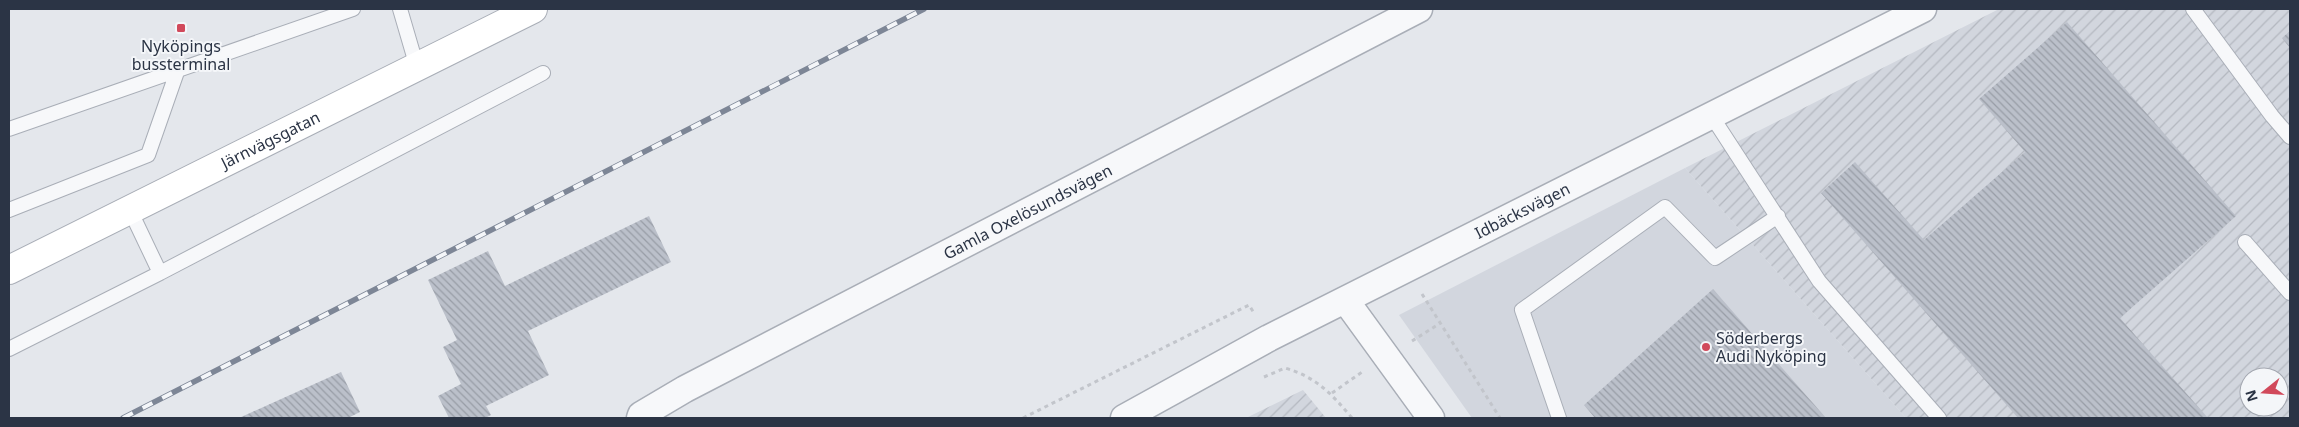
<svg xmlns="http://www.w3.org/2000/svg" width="2299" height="427" viewBox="0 0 2299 427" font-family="'Noto Sans',sans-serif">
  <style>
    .built { fill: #d2d6de }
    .industrial { fill: url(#industrial-furrows); fill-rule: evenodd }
    .building { fill: url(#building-back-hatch) }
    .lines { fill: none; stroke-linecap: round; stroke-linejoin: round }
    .lane-casing { stroke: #a9aeb7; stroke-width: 16 }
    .street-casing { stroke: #a9aeb7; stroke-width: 29 }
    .secondary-casing { stroke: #a9aeb7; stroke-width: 30 }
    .path { stroke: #c2c5cb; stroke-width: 3; stroke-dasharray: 4 4; stroke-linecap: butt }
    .lane { stroke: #f7f8fa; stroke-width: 14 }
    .street { stroke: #f7f8fa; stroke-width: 26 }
    .secondary { stroke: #fff; stroke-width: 28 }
    .rail-casing { stroke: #7d8696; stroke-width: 5.5 }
    .rail { stroke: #f4f6f9; stroke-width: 4; stroke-dasharray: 11; stroke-linecap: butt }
    .poi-dot { fill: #d1495b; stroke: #f4f6f9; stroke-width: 2 }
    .labels { text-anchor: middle; stroke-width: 4; stroke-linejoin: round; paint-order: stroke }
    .poi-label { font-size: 16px; fill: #2b3445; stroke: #f4f6f9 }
    .street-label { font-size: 16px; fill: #2b3445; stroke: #f4f6f9 }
  </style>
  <defs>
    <pattern id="industrial-furrows" width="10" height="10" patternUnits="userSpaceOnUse" patternTransform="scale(1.25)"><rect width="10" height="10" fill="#d2d6de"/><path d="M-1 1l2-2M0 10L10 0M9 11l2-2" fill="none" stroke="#b4b8c0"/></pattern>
    <pattern id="building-back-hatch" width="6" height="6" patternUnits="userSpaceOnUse" patternTransform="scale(1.25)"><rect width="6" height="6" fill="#bbc0ca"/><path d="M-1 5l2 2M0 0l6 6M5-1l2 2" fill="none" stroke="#989da6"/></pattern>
  </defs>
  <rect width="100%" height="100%" fill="#e4e7ec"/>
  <path class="built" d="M1685,168l221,250h-434l-73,-103z"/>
  <path class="industrial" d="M1999,9h291v409h-384l-221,-250zM2249,377h30v30h-30z
    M1303,390l23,28h-80z"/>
  <path class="building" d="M2067,22l169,194 -116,102 88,100h-190l-197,-225 34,-31 69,78 101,-88 -46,-53z
    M2290,31v17l-8,-10z
    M649,216l22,46 -143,69 21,44 -63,31 5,9 -6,3h-36l-11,-22 23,-12 -18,-37 14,-7 -29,-60 60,-29 17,35z
    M1713,289l113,129h-231l-11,-13z
    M341,372l19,40 -10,5v1h-111z"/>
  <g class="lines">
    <g class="lane-casing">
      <path id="lane" d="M400,9l17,58
        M2193,9l79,107 18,21
        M1711,115l108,166 120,137
        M9,129l344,-120
        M9,210l139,-55 30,-86
        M2245,242l45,51
        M160,273l383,-200
        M9,349l151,-76 -30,-63
        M1559,418l-37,-108 143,-103 50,51 63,-42"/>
    </g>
    <g class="street-casing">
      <g id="street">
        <path d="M1346,301l85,117"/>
        <path id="s1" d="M640,418l1,-3 44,-26 734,-380"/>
        <path id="s2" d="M1124,418l145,-80 654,-329"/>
      </g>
    </g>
    <g class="secondary-casing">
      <g id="secondary">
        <path id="s3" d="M9,270l524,-261"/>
      </g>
    </g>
    <path class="path" d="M1422,294l78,124
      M1412,341l27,-17
      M1264,377l21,-9c31,9 47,26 67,50
      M1332,393l30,-21
      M1023,418l226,-113 5,8"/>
    <use href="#lane" class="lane"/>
    <use href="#street" class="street"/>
    <use href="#secondary" class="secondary"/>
    <g class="rail-casing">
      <path id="rail" d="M123,418l801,-409"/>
    </g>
    <use href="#rail" class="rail"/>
  </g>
  <g class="poi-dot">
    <rect x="176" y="23" width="10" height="10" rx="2.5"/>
    <circle cx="1706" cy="347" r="5"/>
  </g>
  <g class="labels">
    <g class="poi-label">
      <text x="181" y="52">Nyköpings<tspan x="181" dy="18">bussterminal</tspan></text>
      <text x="1716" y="344" text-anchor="start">Söderbergs<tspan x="1716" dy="18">Audi Nyköping</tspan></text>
    </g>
    <g class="street-label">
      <text dy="6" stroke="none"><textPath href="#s3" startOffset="292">Järnvägsgatan</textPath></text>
      <text dy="6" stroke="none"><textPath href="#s1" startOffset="440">Gamla Oxelösundsvägen</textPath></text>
      <text dy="6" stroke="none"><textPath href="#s2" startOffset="449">Idbäcksvägen</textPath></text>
    </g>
  </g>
  <rect width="2299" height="427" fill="none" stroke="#2b3445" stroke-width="20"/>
  <g transform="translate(2264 392) rotate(253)"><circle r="24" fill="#f4f6f9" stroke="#a4a8b1"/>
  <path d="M0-4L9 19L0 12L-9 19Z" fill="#d1495b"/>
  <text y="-8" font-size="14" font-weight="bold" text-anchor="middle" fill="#2b3445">N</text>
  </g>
</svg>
